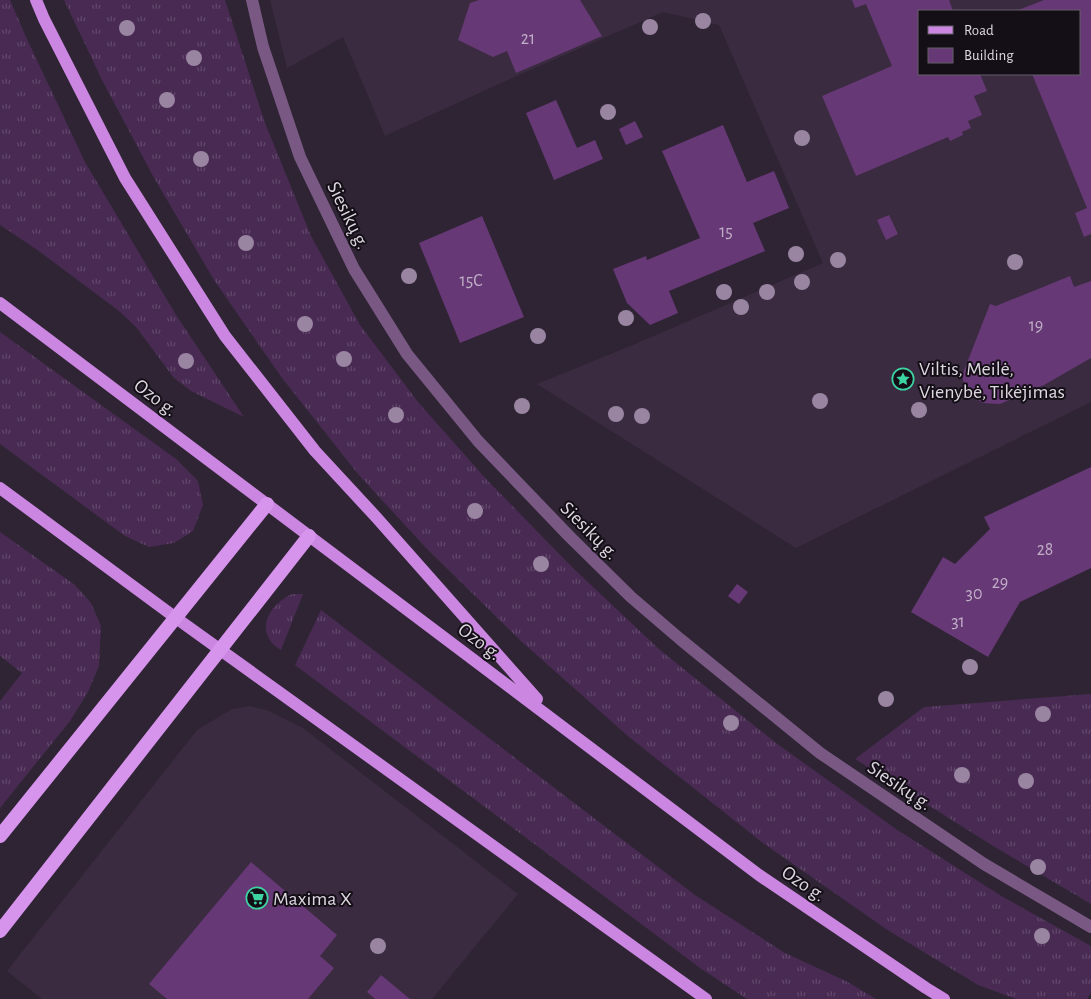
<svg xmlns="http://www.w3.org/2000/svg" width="1091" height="999" viewBox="0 0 1091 999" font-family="'Alegreya Sans',sans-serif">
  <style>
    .built { fill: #3a2b40; fill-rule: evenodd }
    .grass { fill: url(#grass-tufts) }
    .building { fill: #673876 }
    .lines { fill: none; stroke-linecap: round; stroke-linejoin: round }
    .minor { stroke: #795984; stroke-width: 12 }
    .primary { stroke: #ca86e1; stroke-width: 12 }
    .trunk { stroke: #d694ec; stroke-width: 14 }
    .tree { fill: #9985a1 }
    .labels { text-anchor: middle; stroke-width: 4; stroke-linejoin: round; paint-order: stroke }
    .number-label { font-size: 18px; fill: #c0aec6 }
    .street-label { font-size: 20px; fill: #ded6e1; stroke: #140f16 }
    .poi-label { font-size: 20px; fill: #ded6e1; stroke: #140f16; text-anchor: start }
  </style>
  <defs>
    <pattern id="grass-tufts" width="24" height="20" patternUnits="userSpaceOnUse" patternTransform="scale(1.25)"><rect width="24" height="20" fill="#482a53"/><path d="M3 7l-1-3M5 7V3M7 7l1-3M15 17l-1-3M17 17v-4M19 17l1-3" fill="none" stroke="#62486b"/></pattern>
  </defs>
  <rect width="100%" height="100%" fill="#2f2434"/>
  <path class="built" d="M270,0h821v402l-295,146 -259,-164 91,-37 195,-84 -104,-238 -56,-13 -151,66 -127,58 -42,-99 -56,31zM920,11h160v63h-160z
    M250,706l19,5 34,17 215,166 -86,105h-390l-35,-28 190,-241 35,-21z"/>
  <path class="grass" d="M0,0h10l16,37 59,125 91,153 68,102 -53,-26 -17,-13 -38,-51 -17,-16 -83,-62 -36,-24z
    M64,0h161l40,123 46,113 49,89 58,77 69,78 87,89 86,81 116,93 120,86 107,68 88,49v47l-4,6h-71l-38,-14 -92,-56 -123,-86 -134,-106 -107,-95 -95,-93 -69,-75 -76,-96 -68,-98 -61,-104 -51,-96z
    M0,332l176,127 22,22 5,24 -10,26 -19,12 -25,4 -24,-11 -125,-92z
    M0,532l75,53 16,18 10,23 -2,40 -11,26 -18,29 -70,87v-107l22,-28 -22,-17z
    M292,594h11l-22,56c-28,-17 -13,-45 11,-56z
    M321,610l374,285 90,58 61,28 30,18h-129l-47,-31 -405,-303z
    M1091,694v210l-101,-60 -135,-85 69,-52z"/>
  <path class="building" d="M479,0h101l22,36 -86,37 -9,-22 -14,6 -35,-17 12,-37z
    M852,0h97l4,11h-33v63h60l7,17 -13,5 8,19 -14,6 3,7 -9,4 1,3 -13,6 -2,-4 -92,39 -34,-80 70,-30 -26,-62 -11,4z
    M1044,0h47v234l-7,3 -9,-24 12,-5 -55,-134h48v-63h-64z
    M556,100l21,48 18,-8 8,19 -49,21 -28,-67z
    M635,121l8,16 -17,8 -7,-16z
    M723,125l24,57 27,-11 15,37 -36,15 12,28 -96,40 9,22 -28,12 -23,-22 -14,-34 33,-13 1,4 53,-22 -38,-87z
    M889,215l9,19 -12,6 -9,-20z
    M482,216l42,101 -64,26 -41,-100z
    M1070,276l4,11 17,-6v77l-47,27 -44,19 -17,-1 -8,-5 -7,-7 -5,-10v-8l27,-69 6,2z
    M1091,467v101l-71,34 -32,55 -77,-45 32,-55 12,7 35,-35 -6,-12z
    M737,584l11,8 -9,12 -11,-8z
    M251,862l86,73 -17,21 14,12 -26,31h-141l-18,-15z
    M381,975l29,24h-35l-8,-7z"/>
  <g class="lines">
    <path class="minor" d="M252,0l11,47 37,110 54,112 53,85 71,87 91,95 62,61 49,42 140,114 164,111 107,63"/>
    <path class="primary" d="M36,0l8,19 81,159 100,158 90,115 61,66 161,182
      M0,303l759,572 167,113 18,11
      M0,488l176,130 530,381"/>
    <path class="trunk" d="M0,836l267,-332
      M0,931l309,-395"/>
  </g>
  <g class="tree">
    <circle cx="703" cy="21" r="8"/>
    <circle cx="650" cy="27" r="8"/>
    <circle cx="127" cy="28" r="8"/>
    <circle cx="194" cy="58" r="8"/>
    <circle cx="167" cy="100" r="8"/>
    <circle cx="608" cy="112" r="8"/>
    <circle cx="802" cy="138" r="8"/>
    <circle cx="201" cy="159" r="8"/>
    <circle cx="246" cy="243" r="8"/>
    <circle cx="796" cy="254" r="8"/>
    <circle cx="838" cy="260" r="8"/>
    <circle cx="1015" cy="262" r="8"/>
    <circle cx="409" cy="276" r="8"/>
    <circle cx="802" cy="282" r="8"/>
    <circle cx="724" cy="292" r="8"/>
    <circle cx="767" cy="292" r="8"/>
    <circle cx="741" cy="307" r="8"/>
    <circle cx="626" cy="318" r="8"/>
    <circle cx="305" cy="324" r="8"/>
    <circle cx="538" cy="336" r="8"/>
    <circle cx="344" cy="359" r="8"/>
    <circle cx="186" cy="361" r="8"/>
    <circle cx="820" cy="401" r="8"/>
    <circle cx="522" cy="406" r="8"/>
    <circle cx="919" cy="410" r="8"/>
    <circle cx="616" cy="414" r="8"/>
    <circle cx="396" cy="415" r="8"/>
    <circle cx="642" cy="416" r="8"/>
    <circle cx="475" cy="511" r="8"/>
    <circle cx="541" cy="564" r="8"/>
    <circle cx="970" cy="667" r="8"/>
    <circle cx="886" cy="699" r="8"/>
    <circle cx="1043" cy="714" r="8"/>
    <circle cx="731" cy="723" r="8"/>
    <circle cx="962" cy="775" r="8"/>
    <circle cx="1026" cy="781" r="8"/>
    <circle cx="1038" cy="867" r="8"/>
    <circle cx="1042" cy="936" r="8"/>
    <circle cx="378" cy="946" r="8"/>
  </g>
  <defs>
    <g id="sight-ring" transform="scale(1.125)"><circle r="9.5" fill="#140f16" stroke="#3dd4a3" stroke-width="1.5"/><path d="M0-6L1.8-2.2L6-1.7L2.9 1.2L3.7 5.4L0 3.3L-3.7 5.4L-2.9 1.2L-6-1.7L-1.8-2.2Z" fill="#3dd4a3"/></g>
    <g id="supermarket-ring" transform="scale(1.125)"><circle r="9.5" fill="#140f16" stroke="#3dd4a3" stroke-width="1.5"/><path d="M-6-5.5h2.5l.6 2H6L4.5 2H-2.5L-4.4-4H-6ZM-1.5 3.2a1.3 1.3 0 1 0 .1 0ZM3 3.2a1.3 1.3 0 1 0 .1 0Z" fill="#3dd4a3"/></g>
  </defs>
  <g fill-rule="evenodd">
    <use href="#sight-ring" x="903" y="379"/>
    <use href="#supermarket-ring" x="257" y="898"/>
  </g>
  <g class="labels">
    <g class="number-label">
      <text x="528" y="44">21</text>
      <text x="726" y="237">15</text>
      <text x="471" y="286">15C</text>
      <text x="1036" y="331">19</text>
      <text x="1045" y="555">28</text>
      <text x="1000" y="588">29</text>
      <text x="974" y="599">30</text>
      <text x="958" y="627">31</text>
    </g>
    <g class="street-label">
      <text transform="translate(349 215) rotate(64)" y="7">Siesikų g.</text>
      <text transform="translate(156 397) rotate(37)" y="7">Ozo g.</text>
      <text transform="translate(590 530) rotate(45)" y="7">Siesikų g.</text>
      <text transform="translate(480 641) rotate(37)" y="7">Ozo g.</text>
      <text transform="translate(900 785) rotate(34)" y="7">Siesikų g.</text>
      <text transform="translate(804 883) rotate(34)" y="7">Ozo g.</text>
    </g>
    <g class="poi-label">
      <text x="919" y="375">Viltis, Meilė,<tspan x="919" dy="23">Vienybė, Tikėjimas</tspan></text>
      <text x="273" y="905">Maxima X</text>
    </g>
  </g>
  <rect x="918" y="10" width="162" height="65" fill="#140f16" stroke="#655f67"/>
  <rect x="928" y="26" width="25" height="8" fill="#ca86e1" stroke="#655f67"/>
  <text x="964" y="35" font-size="15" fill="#ded6e1">Road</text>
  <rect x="928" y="48" width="25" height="15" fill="#673876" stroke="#655f67"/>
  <text x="964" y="60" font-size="15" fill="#ded6e1">Building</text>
</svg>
